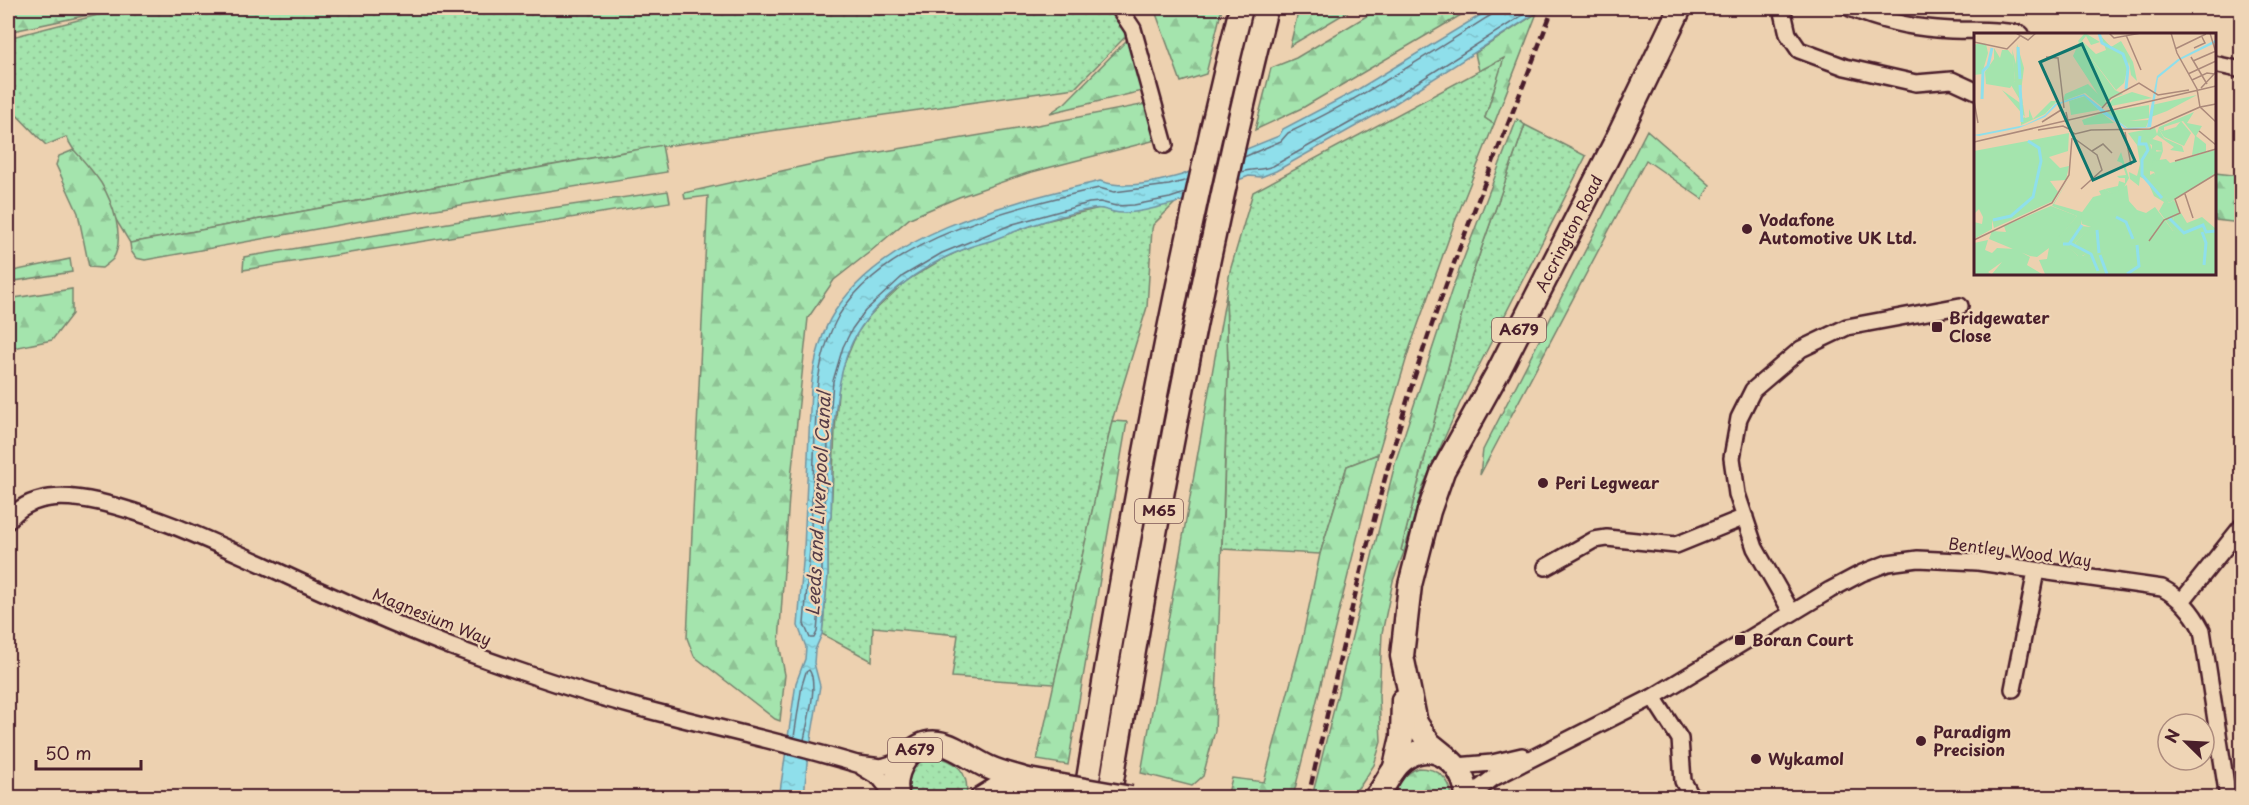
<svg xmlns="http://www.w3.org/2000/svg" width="2249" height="805" viewBox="0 0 2249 805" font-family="'Playpen Sans',sans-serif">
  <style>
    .grass { fill: url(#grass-dots); stroke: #77826c; stroke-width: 1.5 }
    .forest { fill: url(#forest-firs); stroke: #77826c; stroke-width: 1.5 }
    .water { fill: url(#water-ripples); stroke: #73929e; stroke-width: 1.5 }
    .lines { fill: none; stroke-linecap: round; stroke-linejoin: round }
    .shore { stroke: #666c78; stroke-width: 1.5 }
    .minor-casing { stroke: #4a1f2b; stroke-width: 20 }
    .highway-casing { stroke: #4a1f2b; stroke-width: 27 }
    .minor { stroke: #efd5b6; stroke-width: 15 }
    .highway { stroke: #efd5b6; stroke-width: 22 }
    .rail { stroke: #4a1f2b; stroke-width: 4.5; stroke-dasharray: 9 4.5; stroke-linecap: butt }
    .highway-bridge-casing { stroke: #4a1f2b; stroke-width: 27; stroke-linecap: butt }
    .highway-bridge { stroke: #efd5b6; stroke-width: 22 }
    .poi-dot { fill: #4a1f2b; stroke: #efd5b6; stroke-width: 2 }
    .labels { text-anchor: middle; stroke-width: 4.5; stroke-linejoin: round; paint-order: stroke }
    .shield { fill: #efd5b6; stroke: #7c5655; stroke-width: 1.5 }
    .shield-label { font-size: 15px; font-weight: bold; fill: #4a1f2b }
    .poi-label { font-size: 16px; font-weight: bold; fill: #4a1f2b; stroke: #efd5b6; text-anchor: start }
    .street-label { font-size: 16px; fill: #4a1f2b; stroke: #efd5b6 }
    .water-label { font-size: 18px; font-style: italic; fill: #543c48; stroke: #efd5b6 }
    .inset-river { fill: none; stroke: #8fdfeb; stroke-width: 3 }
    .inset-road { fill: none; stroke: #ac8a7b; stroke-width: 1.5 }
    .view { fill: #0f766e; fill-opacity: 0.15; stroke: #0f766e; stroke-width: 3 }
    .inset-edge { fill: none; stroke: #4a1f2b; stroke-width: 3 }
  </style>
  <defs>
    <pattern id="grass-dots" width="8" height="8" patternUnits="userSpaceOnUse" patternTransform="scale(1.5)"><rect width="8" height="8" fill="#a4e4ad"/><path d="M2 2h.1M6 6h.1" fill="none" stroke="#8fc395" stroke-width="1.8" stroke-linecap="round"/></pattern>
    <pattern id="forest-firs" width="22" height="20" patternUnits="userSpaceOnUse" patternTransform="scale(1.5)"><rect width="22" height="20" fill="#a4e4ad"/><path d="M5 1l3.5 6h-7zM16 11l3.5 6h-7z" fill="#8fc395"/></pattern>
    <pattern id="water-ripples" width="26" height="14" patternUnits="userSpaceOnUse" patternTransform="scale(1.5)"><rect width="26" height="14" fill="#8fdfeb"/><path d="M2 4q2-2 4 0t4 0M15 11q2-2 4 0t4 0" fill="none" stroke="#7dbfca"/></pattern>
  </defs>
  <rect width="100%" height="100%" fill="#edd1b0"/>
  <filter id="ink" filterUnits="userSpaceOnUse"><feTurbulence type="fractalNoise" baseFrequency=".0167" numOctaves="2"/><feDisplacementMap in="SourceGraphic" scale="12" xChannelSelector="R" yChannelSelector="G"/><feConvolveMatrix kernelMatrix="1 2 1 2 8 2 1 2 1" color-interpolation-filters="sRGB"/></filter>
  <g filter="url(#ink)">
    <path class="grass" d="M125,8h986l17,26 -53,54 -452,64 -493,91 -64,-106 -20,8 -38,-39v-68z
      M1505,57l-20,61 9,6 -40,100 -45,126 -31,104 -31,12 -27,88 -98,-5 6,-178 -2,-76 4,-24 23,-79z
      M1525,125l61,31 -126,247 -37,83 -19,66 -3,-2 70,-272z
      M1175,203l-22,22 -1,4 -5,78 -35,114 -58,263 -102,-7 6,-42 -85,-8 -1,34 -50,-27 6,-59v-53l3,-5 4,-87 4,-48 5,-18 13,-31 13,-18 36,-34 38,-23 22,-10 79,-27 55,-13 8,1 6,3 21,-1z
      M934,757c23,2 36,17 32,40h-60c2,-23 2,-34 28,-40z"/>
    <path class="forest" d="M8,8h113l-113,24z
      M1154,8h68l-16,66 -25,8z
      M1299,8h55l-64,38z
      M1380,8h93l-169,99 -49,23 16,-62 25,-10z
      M1537,13l-43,111 -9,-6 19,-60 -25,13 -4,-18z
      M1127,40l15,51 -92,22 15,-10z
      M1146,104l10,36 -128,33 -69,24 -49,21 -39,33 -37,29 -26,38 -19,179 -10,146 6,32 -5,46 -5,-2 -81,-63 -7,-18 21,-442 -23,3 -1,-6 142,-32 191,-32z
      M1517,119l8,6 -54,153 -70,272 3,2 -11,29 -11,52 -3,64 2,45 -7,23 -13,20 -12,12h-37l84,-337 56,-171z
      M1647,130l63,55 -8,14 -56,-39 -166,315 3,-25z
      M662,145l5,27 -306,49 -216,39 -9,-2 -5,-7 -1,-8z
      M74,150c9,10 19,21 27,33 11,18 25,55 12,76 -3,3 -7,6 -11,9l-13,-1 -11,-54 -22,-48 3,-9z
      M2215,173l26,3v47l-26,-3z
      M668,191l2,11 -427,68 1,-13 210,-35z
      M70,259l2,13 -64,10v-10z
      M72,289v25l-20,26 -44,9v-50z
      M1226,295l2,76 -13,360 -12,45 -11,10 -51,-13z
      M1112,421l15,1 -59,343 -31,-5z
      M1378,454l-85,343h-53l-12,-4 4,-15 32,4 38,-142 18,-86 27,-88z
      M1419,768c18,0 32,10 33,30h-57c1,-16 9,-25 24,-30z"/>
    <path class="water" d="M1492,8h52l-156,100 -112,63 -15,6 -12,-1c-26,9 -54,23 -81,29 -14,3 -41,11 -54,7 -9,-2 -12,-5 -22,-3 -34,6 -67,18 -99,31 -9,3 -18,5 -26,8 -46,17 -100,56 -118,102 -18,44 -17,119 -18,167l-3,5v53l-6,59 -7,16 -1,13 6,23 -13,77 -3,34 -25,1 17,-115 9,-24 1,-12 -8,-21 6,-77 7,-161c3,-26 9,-54 24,-77 54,-82 176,-108 265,-130 25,9 57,1 82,-6l97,-39 4,-7 74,-39z"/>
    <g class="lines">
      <path class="shore" d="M1244,157l37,-16 7,-8c70,-33 137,-76 203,-118l3,-7
        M1241,172c12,-4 19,-1 32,-6l112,-63 149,-95
        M1185,193l-15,5 -36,7 -18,1 -16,-4 -11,1 -76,21 -71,29 -39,23 -38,35 -13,18 -9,18 -10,34 -7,88 -1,46 -3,7v53l-5,57 -3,6h-4l-6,-14 6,-74 7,-161c3,-26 9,-51 22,-74 48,-78 177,-108 260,-127l15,4 55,-7 19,-5
        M794,737l8,-52 4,-13 3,-2c10,12 -2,54 -5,70"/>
      <g class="minor-casing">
        <path id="minor" d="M1119,8l14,21 32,116
          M1784,8l-1,4 5,22 11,16 46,17 71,16 36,-3 24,11
          M1850,8c27,11 57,19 87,21 29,3 53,-1 84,5
          M2214,64l28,6
          M8,521c22,-29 59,-26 91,-19 57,13 113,40 165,63 62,29 124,57 188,82 59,22 120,43 181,59 74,20 150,36 224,58l25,3 22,-7
          M1546,567l48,-27 13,-2 69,7 69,-28
          M2182,601l60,-75
          M1792,613l-37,-65 -18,-54 -5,-36 7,-40 14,-28 48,-41 46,-22 113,-21
          M2013,689l23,-118
          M1653,697l27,42 3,42 9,17
          M1457,766l35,-3 30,-7
          M862,767l18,11 16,20
          M1467,798l26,-20 160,-81 177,-107 32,-17 26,-10 30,-4 60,3 184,26c19,10 30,23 40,42l26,168"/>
      </g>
      <g class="highway-casing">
        <g id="highway">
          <path id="s1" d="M1445,756l-16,-13 -13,-20 -14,-67 8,-71 19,-74 14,-40 55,-99 120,-235 62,-129"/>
          <path d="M1395,767l7,-30 1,-37"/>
          <path d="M898,798c-4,-14 -1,-28 8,-40 28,-34 55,-3 82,9 13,6 27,9 40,13"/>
          <path d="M982,798l21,-13 24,-5"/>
          <path d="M1085,798c43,-265 91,-530 156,-790"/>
          <path d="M1109,798c44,-266 93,-529 157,-790"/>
          <path d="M1375,798c11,-12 15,-28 28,-38 30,-24 63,4 64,38"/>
        </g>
      </g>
      <use href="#minor" class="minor"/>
      <use href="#highway" class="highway"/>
      <path class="rail" d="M1308,798c32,-139 62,-277 104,-413 40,-128 94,-252 141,-377"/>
      <g class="highway-bridge-casing">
        <path id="highway-bridge" d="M1028,780l103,18"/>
      </g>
      <use href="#highway-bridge" class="highway-bridge"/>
    </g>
  </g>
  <g class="poi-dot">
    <circle cx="1747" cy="229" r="6"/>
    <rect x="1931" y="321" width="12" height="12" rx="3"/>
    <circle cx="1543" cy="483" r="6"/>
    <rect x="1734" y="634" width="12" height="12" rx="3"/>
    <circle cx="1921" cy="741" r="6"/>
    <circle cx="1756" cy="759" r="6"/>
  </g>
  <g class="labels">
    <g class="shield">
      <rect x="1492" y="318" width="54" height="24" rx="4.5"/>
      <rect x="1135" y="499" width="48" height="24" rx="4.5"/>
      <rect x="888" y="738" width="54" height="24" rx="4.5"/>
    </g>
    <g class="shield-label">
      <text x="1519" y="335">A679</text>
      <text x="1159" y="516">M65</text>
      <text x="915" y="755">A679</text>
    </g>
    <g class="poi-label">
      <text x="1759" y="226">Vodafone<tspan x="1759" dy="18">Automotive UK Ltd.</tspan></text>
      <text x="1949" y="324">Bridgewater<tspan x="1949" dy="18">Close</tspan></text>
      <text x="1555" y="489">Peri Legwear</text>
      <text x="1752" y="646">Boran Court</text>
      <text x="1933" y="738">Paradigm<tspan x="1933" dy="18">Precision</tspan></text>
      <text x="1768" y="765">Wykamol</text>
    </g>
    <g class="street-label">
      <text dy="6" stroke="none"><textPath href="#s1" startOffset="572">Accrington Road</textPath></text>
      <text transform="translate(2020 552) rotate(7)" y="6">Bentley Wood Way</text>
      <text transform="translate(432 617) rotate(22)" y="6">Magnesium Way</text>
    </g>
    <g class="water-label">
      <text transform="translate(819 504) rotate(-87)" y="6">Leeds and Liverpool Canal</text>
    </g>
  </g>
  <g transform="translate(1974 33)">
    <rect width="242" height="242" fill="#edd1b0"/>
    <path d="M105,9l36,48 8,4 -20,8 -30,-46zM6,10l6,1 2,9 -6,21 -8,1v-30zM20,15l6,10 2,-8h6l5,6 2,25 -5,7 -24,-4 -1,-12 9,-13zM111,63l14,14 -28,5 -2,-14zM128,80l12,10 -30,2 -2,-5zM207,88l10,12 -7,13 -20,-9 -5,-8 4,2 13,-4zM95,100l-1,18 -19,6 11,11 9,-2 -3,14 -16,1 8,11 -5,9 -59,27 -2,-8v9l-18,10v-17l8,2 1,-7 -4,-8 -5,5v-63zM153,152l2,16 8,9 9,3 9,-6 18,24 7,-3 -5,-1 -2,-11 8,-3 6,10 15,-6 13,11v46h-170l-6,-14 8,-1 2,-11 -12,9 -7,-1 -41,-17 3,-8 14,1 -2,-6 47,-20 26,10 -18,22 19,18h5l4,-3 -12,-10 16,-16 -9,-3 -2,-9 13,-18 8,-2 -2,-4 6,-2 6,4zM14,207l-3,10 7,3 5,-5 18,1 15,8 -3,8 15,9h-50l10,-12 -14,10 3,2h-17v-31z" fill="#a4e4ad"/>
    <path d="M111,0l15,9 -9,3 -5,-9 -4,5 14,13 10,-4 -5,-14 10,11 10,-6 12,21 4,19 -6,-6 -2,-13 -5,21 -8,7 -38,-49zM43,11l7,24 -3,23 4,27 4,-1v-8l4,10 18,-18h6l-12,13 -24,11v-6l4,-2 -23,-27 21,15 -12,-20 4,-4 -3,-32 4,15zM114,51l19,19 -5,4 -17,-14 -22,8 2,-7zM158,59l20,6 -46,9 7,-8zM223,62l-30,16 -16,6 1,-12zM175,72v13l-20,3 20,-1 -3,7 -18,1 -23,-16zM220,79l-7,11 15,3 -6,10 10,8v8l-14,3 3,-19 -12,-15 -19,6v4l-5,-2 5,9 18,8 2,6 -14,-2 4,-3 -17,-12 -8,7 4,10 10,-1 -8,21 -5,-1v4l4,-2 15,30 5,-3 6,12 -7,4 2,10 7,4 -9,1 -14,-20 5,-9 -10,-6 -7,-16 -7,-3 -1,9 -9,-7 -1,-7 8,4 3,-12 -3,-19 -9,-12 27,-5 2,6 2,-7zM147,119l8,26 -6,11 -11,5 -7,-5 13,-3 1,-5 6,2v-5h-6l-2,-2 9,-1 -4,-12 -5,-2zM95,145l-15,26 28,8 -1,14 11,1 -17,16 13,10 -6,3h-4l-20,-18 19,-22 -25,-10z" fill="#a4e4ad"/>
    <path d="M241,117v24l-46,29 -13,-22 -4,-20 14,-2 4,4z" fill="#a4e4ad"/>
    <path d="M172,104l16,5 1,9 -7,-1 1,5 -5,2v-12l-8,-4z" fill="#a4e4ad"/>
    <path d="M241,7v3l-35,17 -22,18 -7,49 -23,3 -25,-16 -19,-18 -27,9 -12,12 -26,11 -40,8 -5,-1 51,-10 20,-10 10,-11 29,-10 43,34 20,-1 10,-51 21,-17z" fill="#8fdfeb"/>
    <path class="inset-river" d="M125,0l3,10 21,11 5,14 -2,21M44,14l2,32M46,52l2,37M8,66l1,-28 5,-5 4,-18M166,103l-1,8h7l2,6 -6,10v15l20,23M142,184l10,5 7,17M195,185l15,15 19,-8 3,7 10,-1M19,187l18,-4 22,-19 8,-36 -2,-13 -11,-7M123,197l2,23M228,199l4,11 -2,22M96,210l21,11 7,17M89,211h6l13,-19M126,222l7,19M153,241l12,-8 -2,-21"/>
    <path class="inset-road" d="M42,0l12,7 8,-7M135,0l5,5 27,-5M197,0l6,20 20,36 3,18 16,-3M236,0l6,20M152,2l15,35M0,9l33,7 13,-13M220,15l11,-5 -3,-6M201,16l31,-15M72,24l12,1 6,50M217,24l16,27M219,28l23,-10M214,41l28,-13M218,47l15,-7 8,1M227,55l15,-16M0,68l4,22M128,75l9,-10 28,-15 19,12 31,-5M92,79l4,19 5,3 16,-4 59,-1 50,-22 16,15M68,89l19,-12M64,97l25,-4 6,3M225,98l17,14M151,99l6,33M101,106l22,16 5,15 -21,19M0,109l242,-56M118,118l11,-7 9,9M201,128l41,-12M211,161l8,24M0,207l78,-37 17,-28 3,-37M175,208l15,-21 16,-7 -5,-14 41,-25"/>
    <path class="view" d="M108,11l53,117 -42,19 -53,-118z"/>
    <rect width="242" height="242" class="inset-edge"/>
  </g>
  <rect width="2249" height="805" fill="none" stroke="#efd5b6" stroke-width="30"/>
  <rect x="15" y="15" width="2219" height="775" fill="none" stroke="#4a1f2b" stroke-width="2" filter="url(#ink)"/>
  <g transform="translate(2186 742) rotate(294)"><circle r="28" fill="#efd5b6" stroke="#ad8c7e" stroke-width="1.5"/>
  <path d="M0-4.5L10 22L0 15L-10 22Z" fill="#4a1f2b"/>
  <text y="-9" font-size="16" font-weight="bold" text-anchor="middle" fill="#4a1f2b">N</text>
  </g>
  <path d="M36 760v9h105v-9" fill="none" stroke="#4a1f2b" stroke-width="3"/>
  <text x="45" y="760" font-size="18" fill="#4a1f2b" stroke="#efd5b6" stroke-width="4.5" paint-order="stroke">50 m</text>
</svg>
